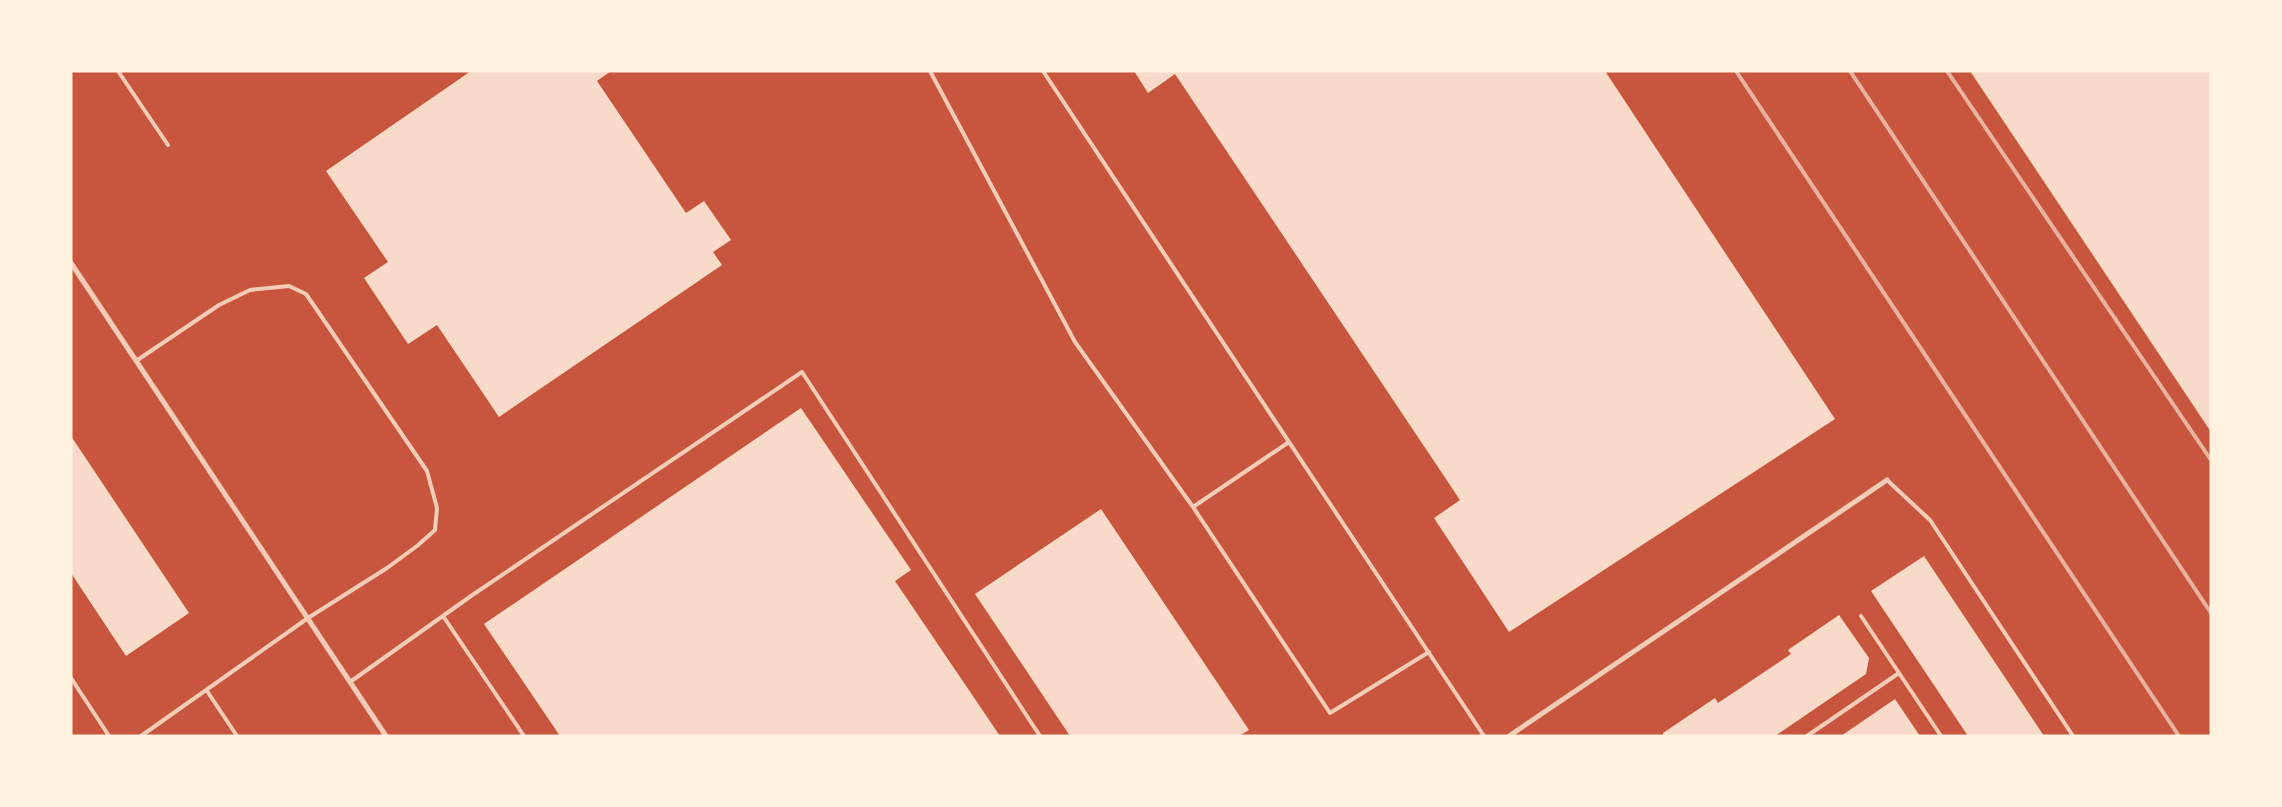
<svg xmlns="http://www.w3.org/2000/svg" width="2282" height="807" viewBox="0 0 2282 807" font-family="'Archivo Narrow',sans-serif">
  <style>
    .building { fill: #f7dbc8 }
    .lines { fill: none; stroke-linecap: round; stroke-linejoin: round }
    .service { stroke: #f1ccb7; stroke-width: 4 }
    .minor { stroke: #f1ccb7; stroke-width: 5 }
    .rail { stroke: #e9b49f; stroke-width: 4 }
  </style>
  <rect width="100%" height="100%" fill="#c8553d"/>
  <path class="building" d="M471,71h140l-14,10 89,132 18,-12 27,39 -18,12 9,13 -223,152 -62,-92 -29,19 -44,-66 24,-16 -62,-91z
    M1134,71h471l230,348 -326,213 -75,-114 26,-18 -285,-426 -27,19z
    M1970,71h241v361z
    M801,408l110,162 -16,11 105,155h-440l-76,-112z
    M71,436l118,177 -63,43 -55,-83z
    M1101,509l148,221 -10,6h-169l-95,-142z
    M1924,556l120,180h-76l-97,-145z
    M1839,615l30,43 -3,16 -91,62h-111l-1,-3 52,-35 3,5 73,-49 -3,-4z
    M1895,699l25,37h-79z"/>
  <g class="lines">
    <path class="service" d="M118,71l50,74
      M930,71l145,271 118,165 137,206 99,-61
      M1043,71l441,665
      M136,361l83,-56 31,-15 39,-4 17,8 121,177 10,37 -2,22 -18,16 -30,22 -79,50 -167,118
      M1887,480l43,40 143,216
      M1193,507l96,-65
      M443,616l81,120
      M1861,616l80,120
      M71,678l38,58
      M350,682l121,-86 331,-224 238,364
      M207,691l30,45
      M1807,736l92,-63"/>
    <path class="minor" d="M71,263l315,473
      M1509,736l378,-256"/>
    <path class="rail" d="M1736,71l443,665
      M1850,71l361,542
      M1947,71l264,389"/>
  </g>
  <rect width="2282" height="807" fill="none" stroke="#fff3e0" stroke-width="145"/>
</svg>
